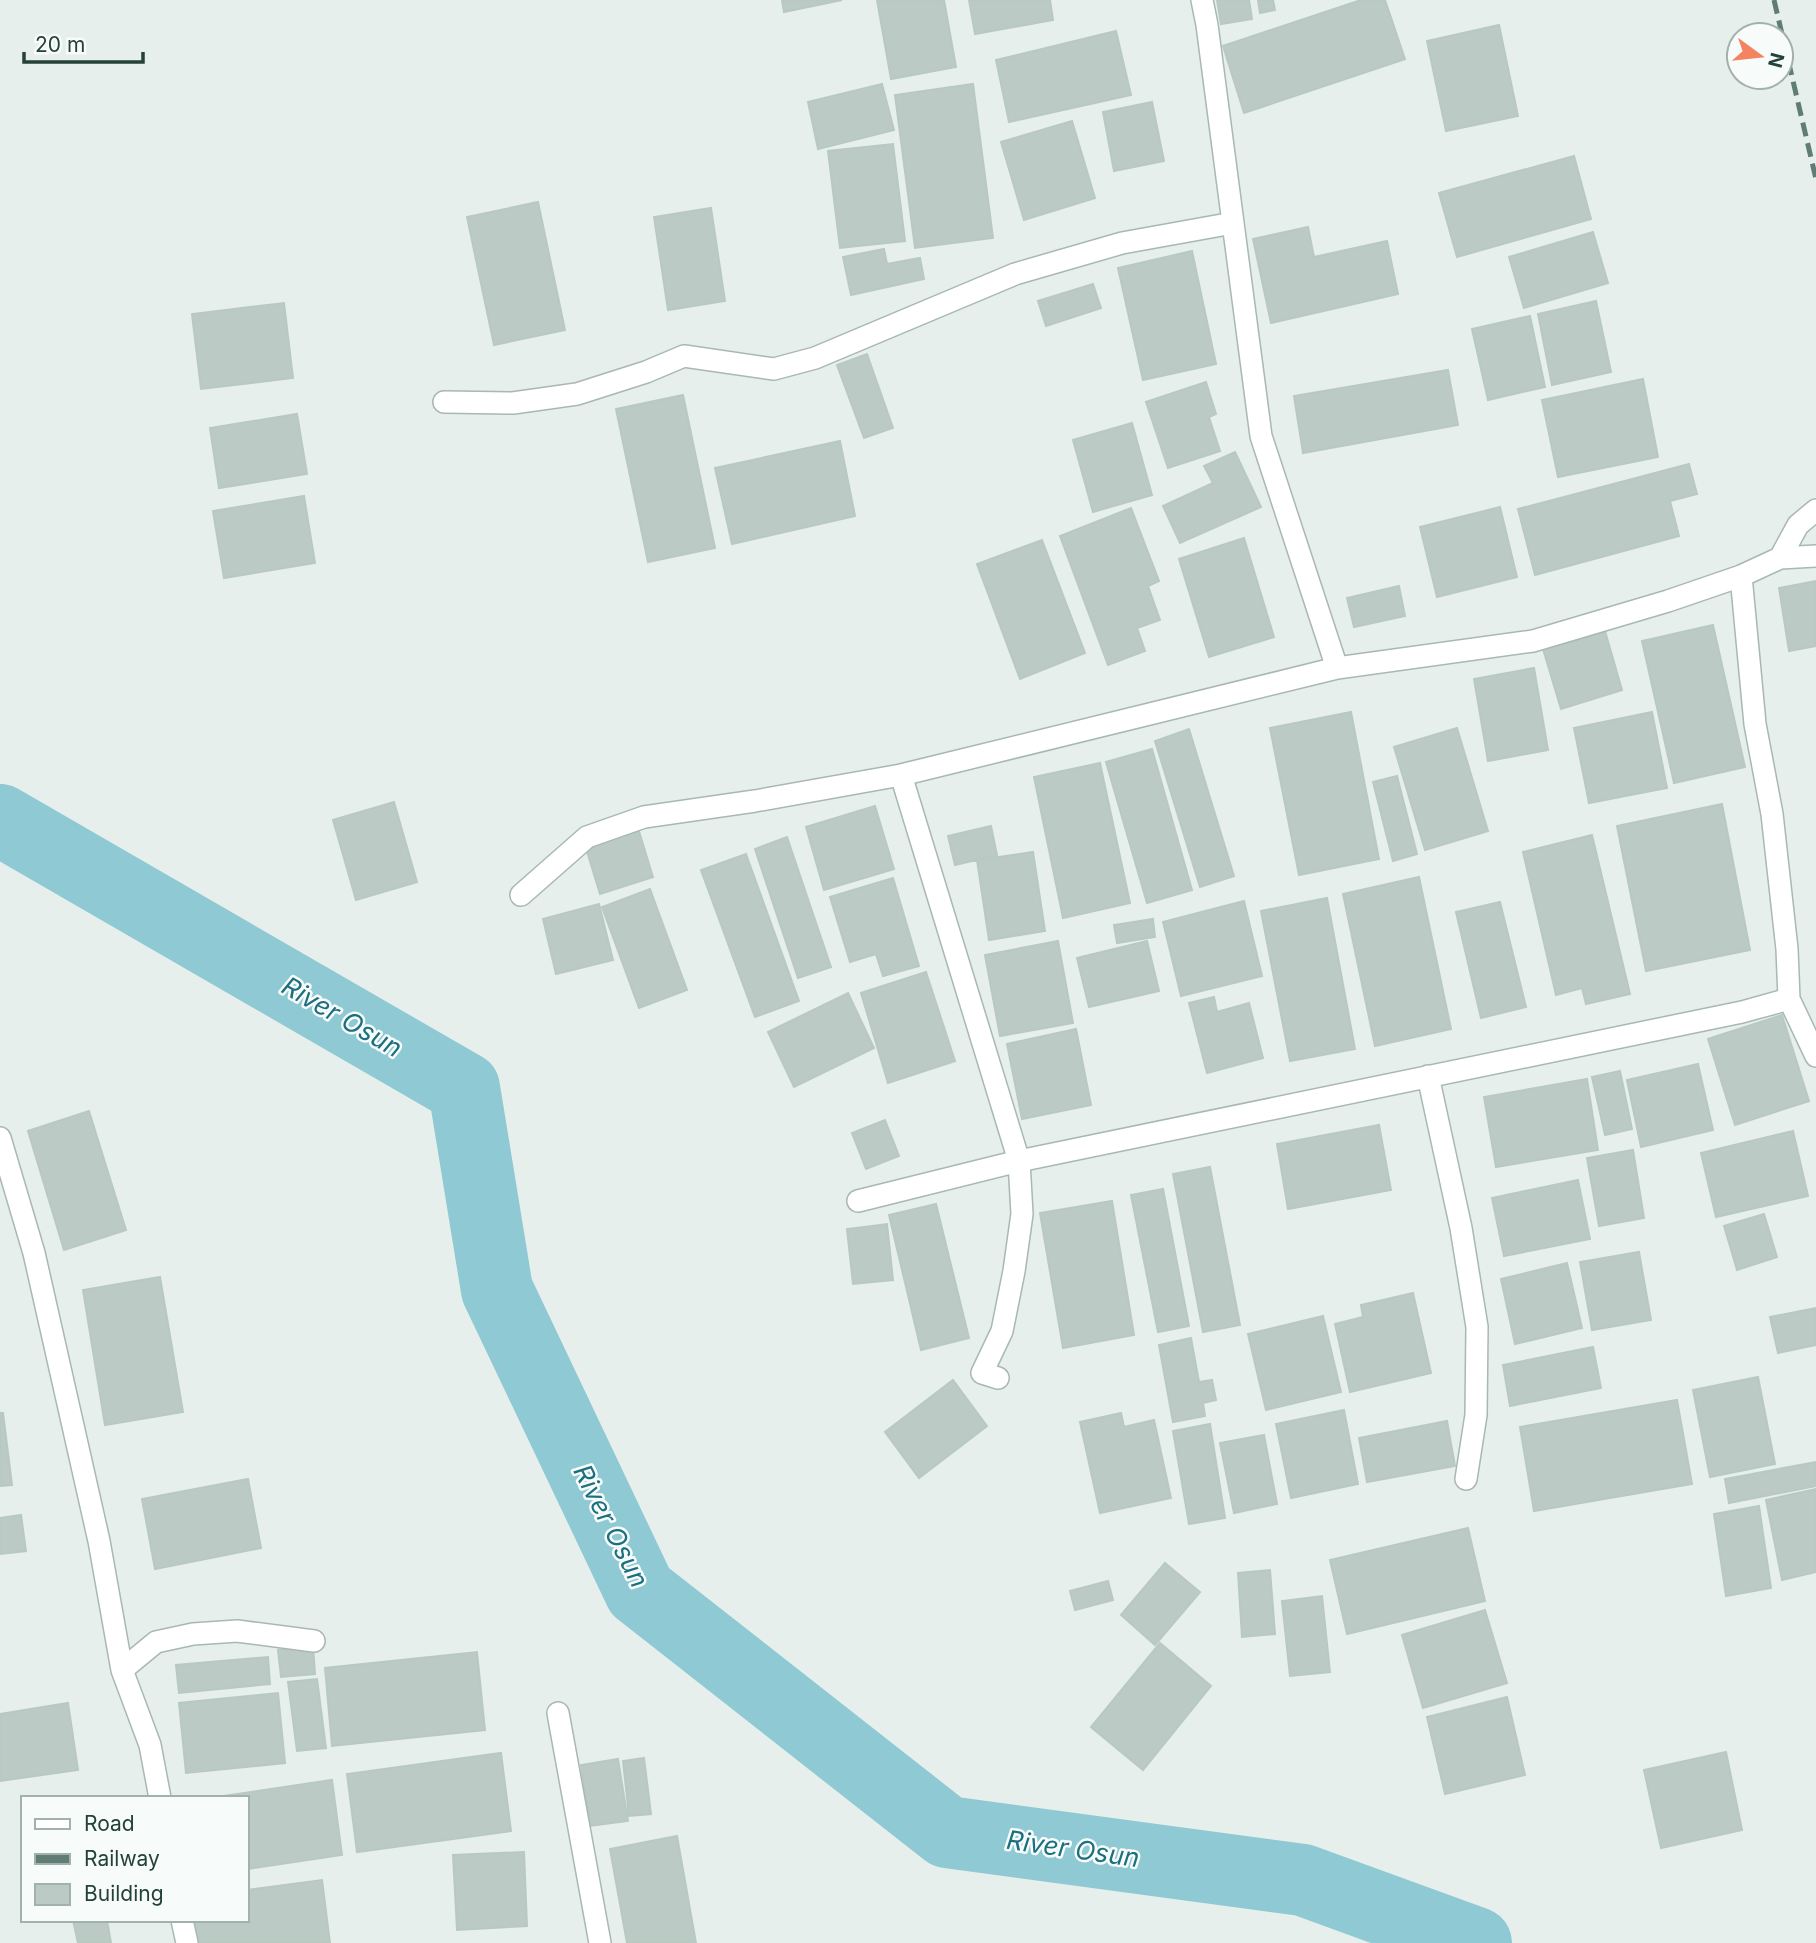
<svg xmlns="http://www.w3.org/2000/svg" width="1816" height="1943" viewBox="0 0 1816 1943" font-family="Inter,sans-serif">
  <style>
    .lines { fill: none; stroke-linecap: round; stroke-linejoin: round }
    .river { stroke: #8ec9d4; stroke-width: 72 }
    .building { fill: #bbcac4; stroke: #b8c9c2; stroke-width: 2 }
    .minor-casing { stroke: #a8b8b2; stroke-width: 24 }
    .minor { stroke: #fff; stroke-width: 21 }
    .rail { stroke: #5f7d75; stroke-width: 5; stroke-dasharray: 14 7; stroke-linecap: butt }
    .labels { text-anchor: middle; stroke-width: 5; stroke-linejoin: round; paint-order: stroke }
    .water-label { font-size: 26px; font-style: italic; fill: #1c6f80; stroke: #f7fbf9 }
  </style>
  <rect width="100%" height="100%" fill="#e6efeb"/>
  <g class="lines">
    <path class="river" d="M0,820l464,268 33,202 143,301 307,241 356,48 173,63"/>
  </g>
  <path class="building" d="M782,0h60l-58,12z
    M877,0h67l12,67 -65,12z
    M969,0h81l3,20 -78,14z
    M1217,0h32l3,19 -31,5z
    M1258,0h15l2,10 -15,3z
    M1361,0h24l20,59 -161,54 -21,-67z
    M1499,25l19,91 -72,15 -19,-90z
    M1116,31l15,64 -122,27 -13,-62z
    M882,84l12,46 -76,19 -10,-47z
    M973,84l20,154 -78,10 -20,-153z
    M1152,102l12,59 -50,10 -11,-59z
    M1072,121l23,77 -71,22 -23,-78z
    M893,144l12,97 -65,7 -12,-97z
    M1574,156l17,63 -134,38 -18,-64z
    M538,202l27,128 -71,15 -27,-128z
    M711,208l14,93 -57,9 -14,-93z
    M1308,227l6,30 73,-16 11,53 -127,29 -18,-84z
    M1593,232l15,51 -84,25 -15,-51z
    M884,249l3,15 33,-6 4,21 -73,16 -8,-38z
    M1192,251l24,113 -73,16 -25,-112z
    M1093,284l8,24 -55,18 -8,-25z
    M1596,301l15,71 -59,13 -14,-71z
    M284,303l9,75 -92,11 -9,-75z
    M1530,316l15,71 -57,13 -16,-71z
    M867,354l26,74 -29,10 -27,-73z
    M1448,370l10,55 -155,28 -9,-57z
    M1643,379l15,78 -100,20 -16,-77z
    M1206,382l10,32 -7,3 11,34 -52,17 -22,-66z
    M683,395l32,153 -67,14 -32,-153z
    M297,414l10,60 -88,14 -9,-60z
    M1132,423l20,72 -59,17 -20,-72z
    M840,441l15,75 -123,28 -17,-76z
    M1235,452l26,55 -81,36 -17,-37 50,-23 -9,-17z
    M1689,464l8,30 -27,7 9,35 -144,39 -17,-66z
    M304,496l11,67 -91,15 -11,-67z
    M1500,507l17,70 -80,20 -17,-70z
    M1131,508l28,73 -11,5 12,34 -23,8 8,23 -37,14 -48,-129z
    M1244,538l30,99 -65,20 -30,-98z
    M1042,540l43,113 -65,26 -43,-115z
    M1816,581v65l-27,5 -10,-63z
    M1399,586l6,30 -51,11 -7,-29z
    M1713,625l32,142 -71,16 -32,-142z
    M1605,631l17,59 -61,19 -18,-60z
    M1534,668l14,82 -60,11 -14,-82z
    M1351,712l28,147 -80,16 -29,-147z
    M1652,712l15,76 -78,15 -15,-75z
    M1457,728l31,103 -63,19 -31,-103z
    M1189,729l45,147 -34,11 -45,-146z
    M1152,749l40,141 -45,13 -41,-141z
    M1100,763l30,140 -67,15 -29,-141z
    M1397,776l20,78 -24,7 -20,-79z
    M394,802l23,80 -61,18 -23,-80z
    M1722,804l28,146 -104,21 -29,-145z
    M875,806l19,63 -70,21 -18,-63z
    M991,826l6,29 -42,10 -7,-29z
    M638,828l15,49 -53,17 -15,-49z
    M1592,835l38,159 -44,10 -4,-16 -26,7 -33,-143z
    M787,837l44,130 -33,11 -43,-129z
    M1033,852l12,79 -56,9 -12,-80z
    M746,854l53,147 -44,16 -54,-147z
    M1419,877l32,152 -76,17 -32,-152z
    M893,878l26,88 -36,10 -7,-22 -26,8 -20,-65z
    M650,889l37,101 -48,18 -37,-101z
    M1327,898l28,151 -65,12 -29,-150z
    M1244,901l18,75 -81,20 -18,-74z
    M1500,902l26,105 -45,11 -25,-106z
    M599,904l14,56 -57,14 -13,-55z
    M1153,919l2,18 -38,6 -3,-18z
    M1058,941l15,82 -73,13 -15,-81z
    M1147,941l12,50 -70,16 -12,-49z
    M926,972l29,89 -67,22 -27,-90z
    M848,993l26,55 -80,39 -26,-55z
    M1214,997l3,15 32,-9 14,55 -56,15 -18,-70z
    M1782,1015l27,86 -74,24 -27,-86z
    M1076,1029l15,76 -69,14 -15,-75z
    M1698,1064l15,66 -72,17 -14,-67z
    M1620,1071l12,58 -27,6 -13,-58z
    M1587,1079l11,71 -102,17 -12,-70z
    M89,1111l37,119 -62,20 -36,-119z
    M885,1120l14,36 -33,13 -14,-36z
    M1379,1125l12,65 -103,19 -11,-65z
    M1793,1131l15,65 -92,21 -15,-64z
    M1633,1150l11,68 -45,8 -12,-68z
    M1210,1167l30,158 -37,7 -30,-158z
    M1578,1180l12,59 -86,17 -12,-58z
    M1163,1189l26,137 -31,6 -27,-137z
    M1112,1201l22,134 -71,13 -23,-135z
    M936,1204l33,134 -48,12 -32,-135z
    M1764,1214l13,43 -40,13 -13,-44z
    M887,1224l6,56 -40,4 -6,-55z
    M1639,1252l12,68 -59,10 -12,-68z
    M1567,1263l15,65 -67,16 -14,-65z
    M160,1277l23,135 -78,13 -22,-135z
    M1413,1293l18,80 -81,19 -15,-68 28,-7 -2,-12z
    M1816,1308v37l-38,8 -8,-36z
    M1323,1316l18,76 -75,18 -18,-76z
    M1191,1338l8,44 13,-2 4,20 -13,3 2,13 -32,6 -14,-77z
    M1593,1347l8,41 -91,18 -7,-41z
    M1758,1377l17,87 -65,13 -17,-87z
    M953,1380l34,46 -68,52 -34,-46z
    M1677,1400l15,84 -158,27 -14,-84z
    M1344,1410l14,74 -67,14 -15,-74z
    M0,1413h3l9,72 -12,1z
    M1121,1413l3,14 30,-7 17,78 -71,15 -20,-91z
    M1447,1421l8,45 -88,16 -8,-44z
    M1210,1424l15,94 -36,6 -16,-93z
    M1264,1435l13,69 -43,9 -14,-70z
    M1816,1462v24l-87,17 -4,-24z
    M248,1479l13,69 -106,21 -13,-70z
    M1816,1489v83l-34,8 -16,-80z
    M1759,1506l12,82 -45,8 -12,-82z
    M21,1515l5,36 -26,3v-36z
    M1468,1528l17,73 -138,33 -17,-74z
    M1165,1563l35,29 -45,53 -34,-30z
    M1270,1570l5,64 -33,3 -4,-64z
    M1108,1581l5,19 -38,10 -5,-19z
    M1322,1596l8,76 -40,4 -8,-75z
    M1485,1610l22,73 -84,25 -21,-73z
    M1160,1643l51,43 -68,84 -52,-43z
    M313,1646l2,28 -34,3 -3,-27z
    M477,1652l8,78 -153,16 -7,-78z
    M268,1657l2,27 -91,9 -3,-28z
    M317,1679l9,69 -29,3 -9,-69z
    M278,1693l7,70 -99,10 -7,-70z
    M1507,1697l18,78 -80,19 -18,-77z
    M68,1703l10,67 -78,11v-67z
    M1726,1752l16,78 -81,18 -17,-78z
    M501,1753l10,78 -154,21 -10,-78z
    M644,1758l7,56 -22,2 -6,-55z
    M618,1759l10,62 -38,5 -9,-61z
    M332,1780l10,75 -95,14v-71h-37z
    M677,1836l19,107h-69l-17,-94z
    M524,1852l3,74 -70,4 -4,-75z
    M322,1880l8,63h-133l-3,-23h53v-30z
    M73,1920h34l4,23h-33z"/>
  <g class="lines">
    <g class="minor-casing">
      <path id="minor" d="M1202,0l5,25 54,411 76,232
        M444,402l69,1 64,-9 69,-22 38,-16 90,13 41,-11 200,-84 107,-31 111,-20
        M1780,558l18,-33 18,-15
        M901,775l118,386 3,53 -8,57 -12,60 -20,42 16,5
        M521,895l66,-58 57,-20 111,-16 146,-26 436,-107 196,-27 135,-40 73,-25 39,-18 36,-2
        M1789,999l27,57
        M1428,1076l33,152 16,99 -1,88 -10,64
        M0,1138l34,115 65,288 23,129 28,75 10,53
        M858,1201l161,-40 723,-149 47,-13 -2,-50 -15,-135 -17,-90 -14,-148
        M122,1670l34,-28 37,-8 44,-3 77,10
        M558,1713l42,230
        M182,1920l5,23"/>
    </g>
    <use href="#minor" class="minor"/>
    <path class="rail" d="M1774,0l42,179"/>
  </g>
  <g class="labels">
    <g class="water-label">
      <text transform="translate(342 1017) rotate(30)" y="9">River Osun</text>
      <text transform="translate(611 1526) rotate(63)" y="9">River Osun</text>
      <text transform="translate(1073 1849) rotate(8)" y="9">River Osun</text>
    </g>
  </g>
  <rect x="21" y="1796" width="228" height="126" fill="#f7fbf9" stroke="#a3b1ad" stroke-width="2"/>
  <rect x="35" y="1819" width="35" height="10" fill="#ffffff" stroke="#a3b1ad" stroke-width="2"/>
  <text x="84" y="1831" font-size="21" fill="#24423a">Road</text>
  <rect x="35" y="1854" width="35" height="10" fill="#5f7d75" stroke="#a3b1ad" stroke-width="2"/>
  <text x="84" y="1866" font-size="21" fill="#24423a">Railway</text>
  <rect x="35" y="1884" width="35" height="21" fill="#bbcac4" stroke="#a3b1ad" stroke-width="2"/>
  <text x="84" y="1901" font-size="21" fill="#24423a">Building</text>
  <g transform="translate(1760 56) rotate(105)"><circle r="33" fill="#f7fbf9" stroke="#a3b1ad" stroke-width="2"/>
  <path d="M0-5L12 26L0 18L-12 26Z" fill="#f4845f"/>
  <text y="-10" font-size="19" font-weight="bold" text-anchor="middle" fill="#24423a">N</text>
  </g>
  <path d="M24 52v10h119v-10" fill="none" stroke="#24423a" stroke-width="3.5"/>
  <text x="35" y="52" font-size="21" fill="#24423a" stroke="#f7fbf9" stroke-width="5" paint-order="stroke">20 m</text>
</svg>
